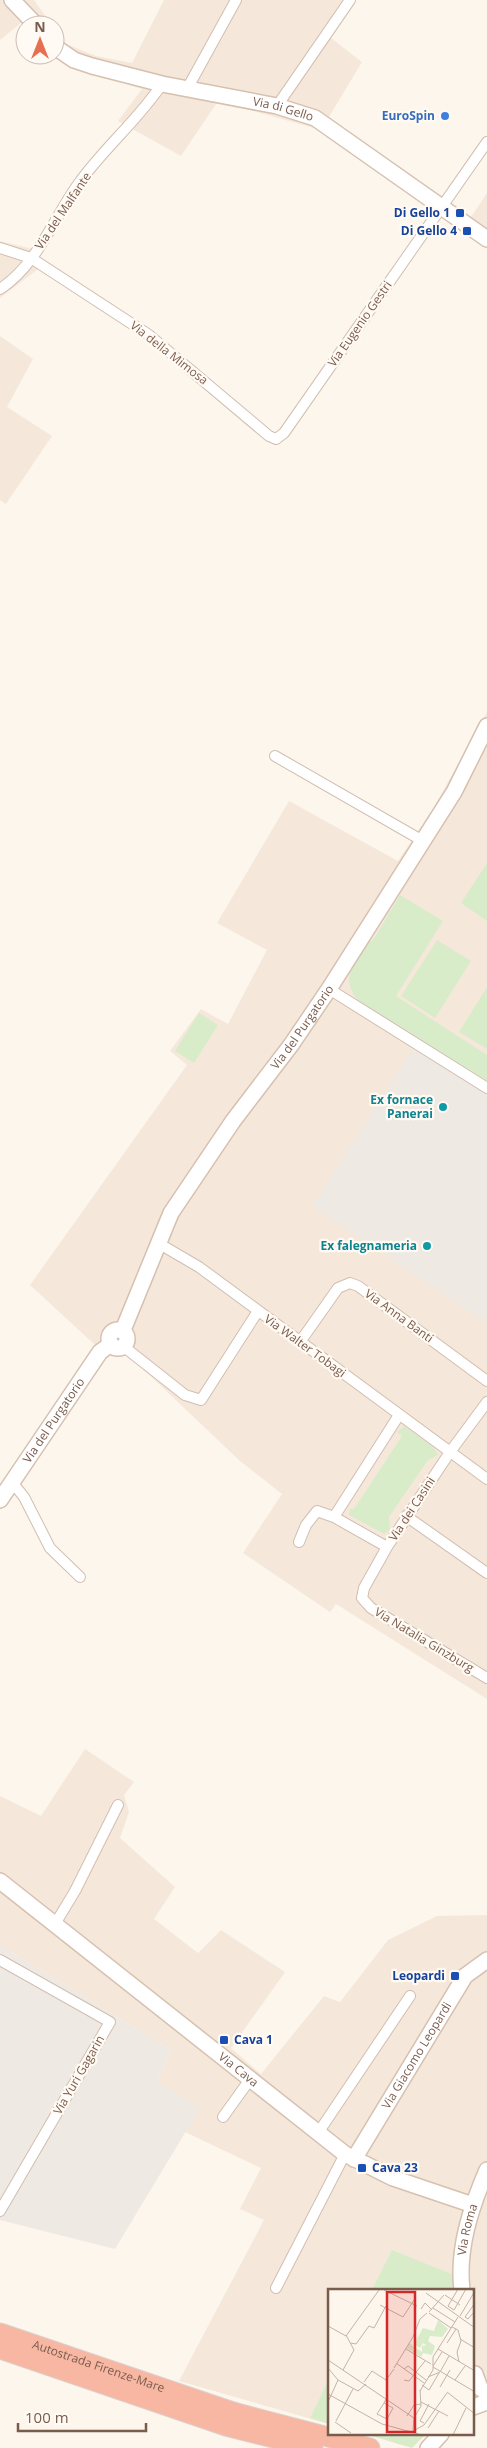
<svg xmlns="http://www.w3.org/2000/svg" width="487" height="2448" viewBox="0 0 487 2448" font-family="'Open Sans',sans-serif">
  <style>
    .residential { fill: #f5e8da }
    .industrial { fill: #efe9e4 }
    .green { fill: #d8ecc9 }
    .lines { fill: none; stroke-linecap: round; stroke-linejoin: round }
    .street-casing { stroke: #d1beb0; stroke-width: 12 }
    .secondary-casing { stroke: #d6c0b0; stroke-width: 18 }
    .highway-casing { stroke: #dad1cd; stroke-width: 21 }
    .street { stroke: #fff; stroke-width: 10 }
    .secondary { stroke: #fff; stroke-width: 15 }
    .highway { stroke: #f7b7a3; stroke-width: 19 }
    .shop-dot { fill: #3f7fe0; stroke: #fffaf3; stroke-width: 2 }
    .transit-dot { fill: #1a4fb4; stroke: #fffaf3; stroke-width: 2 }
    .culture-dot { fill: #0f9aa8; stroke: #fffaf3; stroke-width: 2 }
    .labels { text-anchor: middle; stroke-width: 4.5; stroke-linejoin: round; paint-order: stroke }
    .street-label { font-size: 12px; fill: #7a5c4d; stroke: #fffaf3 }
    .shop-label { font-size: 12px; font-weight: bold; fill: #366cbe; stroke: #fffaf3; text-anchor: end }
    .transit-label { font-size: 12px; font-weight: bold; fill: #164399; stroke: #fffaf3; text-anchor: end }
    .culture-label { font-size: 12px; font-weight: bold; fill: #0d838f; stroke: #fffaf3; text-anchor: end }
    .inset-road { fill: none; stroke: #c5b3a7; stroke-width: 1 }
    .view { fill: #d62828; fill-opacity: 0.15; stroke: #d62828; stroke-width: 2.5 }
    .inset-edge { fill: none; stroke: #7a5c4d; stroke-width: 2.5 }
  </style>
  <rect width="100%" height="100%" fill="#fdf6ec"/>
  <path class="residential" d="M0,0h34l18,25 -27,2 -4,-4 -21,17z
    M164,0h180l-22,31 40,31 -41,68 -103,-29 -37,55 -63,-35 24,-32 -55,-18 -32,-13 -3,-3h3v-27l11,16 30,12 36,7z
    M487,193v37l-18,-10z
    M0,241l41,10 -4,19 -37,28z
    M0,336l33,23 -26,48 45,29 -46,68 -6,-4z
    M487,712v987l-151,-95 -6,8 -87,-59 39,-59 -42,-33 -117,-111 -16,6 -77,-71 157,-220 -17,-14 31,-42 27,15 39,-74 -50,-27 72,-122 109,60 36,-54z
    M85,1749l49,33 -10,13 5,17 -9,26 55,49 -21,32 44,34 23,-23 64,42 -54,76 30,26 63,-78 16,6 48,-62 49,-24 50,-1v494l-10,3 -4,4v-126h-143l-1,134 -150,-43 85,-161 -24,-11 21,-41 -76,-36 14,-24 -43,-27 16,-30 -172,-106v-149l41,20z"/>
  <path class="industrial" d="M414,1047l73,46v230l-175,-117z
    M0,1945l172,106 -16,30 44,27 -85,141 -115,-29z"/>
  <path class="green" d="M487,863v58l-26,-18z
    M400,895l43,26 -47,75 91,59v26l-124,-75c-26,-27 -11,-40 5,-67l4,2 3,-4z
    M437,940l34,21 -36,57 -34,-22z
    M487,987v62l-28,-17z
    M199,1013l19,12 -24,38 -19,-12z
    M404,1426l29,21 5,8 -10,5 -39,57 1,13 -6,4 -35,-19 1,-6h4l48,-73 -5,-4z
    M392,2250l62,25 2,15h-84z
    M329,2379v45l-19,-6z
    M365,2434h61l-14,14z"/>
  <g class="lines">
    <g class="street-casing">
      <path id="street" d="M187,89l49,-89
        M277,106l73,-106
        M0,248l31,10 118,77 120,101 7,3 8,-6 203,-291
        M0,289c37,-24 53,-70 79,-106 25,-35 59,-63 83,-99
        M275,756l148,85
        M329,989l158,99
        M158,1243l41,24 288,212
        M300,1342l38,-54 12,-5 8,3 129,95
        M123,1346l62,49 16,5 57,-89
        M12,1482l12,15 26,51 30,29
        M406,1516l81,57
        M334,1517l65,-102
        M299,1542l7,-17 11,-14 17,6 53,30 63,-95 37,-50
        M387,1547l-23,41 -2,10 9,10 116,70
        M55,1924l20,-33 43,-86
        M0,1960l110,62 -110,189
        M223,2117l28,-39
        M318,2133l92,-137
        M276,2288l69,-134"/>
    </g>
    <g class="secondary-casing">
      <g id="secondary">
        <path d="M12,0l24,25"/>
        <path id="s1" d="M55,47l19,13 18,6 70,18 115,22 38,12 172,121"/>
        <path id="s2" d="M123,1330l48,-117 62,-92 58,-76 38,-56 125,-197 33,-66"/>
        <circle cx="118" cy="1339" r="9"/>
        <path id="s3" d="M0,1500l100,-148 11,-8"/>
        <path id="s4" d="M0,1881l345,273 48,24 80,27"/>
        <path id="s5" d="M354,2159l111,-183 22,-16"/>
        <path id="s6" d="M462,2290c-5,-41 9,-83 25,-120"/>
        <path d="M475,2374l5,14 7,5"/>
        <path d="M473,2407l14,-5"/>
        <path d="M428,2448l13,-14"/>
      </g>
    </g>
    <g class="highway-casing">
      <g id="highway">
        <path id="s7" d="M0,2333l233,79 137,36"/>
        <path d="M0,2349l226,77 87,22"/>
      </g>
    </g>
    <use href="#street" class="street"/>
    <use href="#secondary" class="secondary"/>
    <use href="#highway" class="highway"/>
  </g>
  <circle class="shop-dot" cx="445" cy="116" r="5"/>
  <g class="transit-dot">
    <rect x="455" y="208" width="10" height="10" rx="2.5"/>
    <rect x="462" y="226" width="10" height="10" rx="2.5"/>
    <rect x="450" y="1971" width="10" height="10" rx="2.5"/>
    <rect x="219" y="2035" width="10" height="10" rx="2.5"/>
    <rect x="357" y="2163" width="10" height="10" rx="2.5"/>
  </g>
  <g class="culture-dot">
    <circle cx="443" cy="1107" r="5"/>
    <circle cx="427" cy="1246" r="5"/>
  </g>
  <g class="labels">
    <g class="street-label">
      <text dy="4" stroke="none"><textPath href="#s1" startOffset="238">Via di Gello</textPath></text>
      <text transform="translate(63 211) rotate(-56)" y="4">Via del Malfante</text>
      <text transform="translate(360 324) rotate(-55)" y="4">Via Eugenio Gestri</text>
      <text transform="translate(169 353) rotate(38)" y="4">Via della Mimosa</text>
      <text dy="4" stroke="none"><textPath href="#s2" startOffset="354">Via del Purgatorio</textPath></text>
      <text transform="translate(399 1316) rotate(36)" y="4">Via Anna Banti</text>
      <text transform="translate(305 1346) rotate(36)" y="4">Via Walter Tobagi</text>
      <text dy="4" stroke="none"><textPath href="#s3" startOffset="96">Via del Purgatorio</textPath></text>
      <text transform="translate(412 1509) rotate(-57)" y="4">Via dei Casini</text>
      <text transform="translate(424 1640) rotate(31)" y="4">Via Natalia Ginzburg</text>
      <text dy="4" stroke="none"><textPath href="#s5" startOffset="121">Via Giacomo Leopardi</textPath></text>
      <text dy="4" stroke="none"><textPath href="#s4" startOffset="304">Via Cava</textPath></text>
      <text transform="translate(79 2075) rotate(-60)" y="4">Via Yuri Gagarin</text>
      <text dy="4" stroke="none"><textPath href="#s6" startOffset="61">Via Roma</textPath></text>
      <text dy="4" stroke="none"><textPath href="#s7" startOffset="104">Autostrada Firenze-Mare</textPath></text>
    </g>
    <g class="shop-label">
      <text x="435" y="120">EuroSpin</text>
    </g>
    <g class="transit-label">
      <text x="450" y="217">Di Gello 1</text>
      <text x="457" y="235">Di Gello 4</text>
      <text x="445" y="1980">Leopardi</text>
      <text x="234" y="2044" text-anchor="start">Cava 1</text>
      <text x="372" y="2172" text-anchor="start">Cava 23</text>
    </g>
    <g class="culture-label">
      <text x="433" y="1104">Ex fornace<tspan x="433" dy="14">Panerai</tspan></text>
      <text x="417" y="1250">Ex falegnameria</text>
    </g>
  </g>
  <g transform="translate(328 2289)">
    <rect width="146" height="146" fill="#fdf6ec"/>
    <path d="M110,31l10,9 -6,8 -12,-1 -2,5 7,5 -3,9 -9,-2 -2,4 -14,-9 3,-5 4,4 -2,4 4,-3 6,4v-6l4,-1 -3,-2 -3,5 -6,-4 9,-16 11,3z" fill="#d8ecc9"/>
    <path class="inset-road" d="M130,0l-10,17 6,4 12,-21M56,1l33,16M98,4l49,35M117,6l15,10M147,14l-10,14 3,2 7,-8M52,16l23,12 13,-20M105,19l22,14M93,20l4,-6 7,7M101,23l15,-17M101,24l22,15M132,27l15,-25 -5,-2M0,37l18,10 33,-46M124,38l6,3 3,11 -4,11 2,10M132,50l15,9M23,54l5,1 13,-18 5,2 12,-22M119,54l9,-14M78,60l25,15M110,60l37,22M0,71l86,58M68,74l28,20M105,77l9,-14M105,78l42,25M0,79l10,12 20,11 8,-7M66,79l19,-31 7,-18 7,-6M76,80l4,-3 18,14M15,81l11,-20 -8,-15M100,88l12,-5 9,-16M76,91l5,1 16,-20M127,91l10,-14M36,93l8,-11 14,9 8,-11M94,96l7,5 10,-17M112,98l10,-17M92,102l13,-21v-13l25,-40M119,103l28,22M0,105l54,30 40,11M0,113l10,-22M93,113l27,14M56,114l9,5 -6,11 -10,-5 7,-11 2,-4M79,127l7,-11 7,-1M8,132l17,-32M7,133l16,11M96,134l-4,-2 9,-17M100,139l11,-17M85,141l1,-12 7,-12 -1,-16M85,142l11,-6 23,-32M125,146l13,-27"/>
    <path class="view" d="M59,3h28v140h-28z"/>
    <rect width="146" height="146" class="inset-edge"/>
  </g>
  <g transform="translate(40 40)"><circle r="24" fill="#fffaf3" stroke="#cabbb1"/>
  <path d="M0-4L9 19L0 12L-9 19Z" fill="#e76f51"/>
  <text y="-8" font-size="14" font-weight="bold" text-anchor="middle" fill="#7a5c4d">N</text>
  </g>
  <path d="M18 2423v8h128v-8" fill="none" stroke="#7a5c4d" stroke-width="2.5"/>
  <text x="25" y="2423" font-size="15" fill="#7a5c4d" stroke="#fffaf3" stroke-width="4" paint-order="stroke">100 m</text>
</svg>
